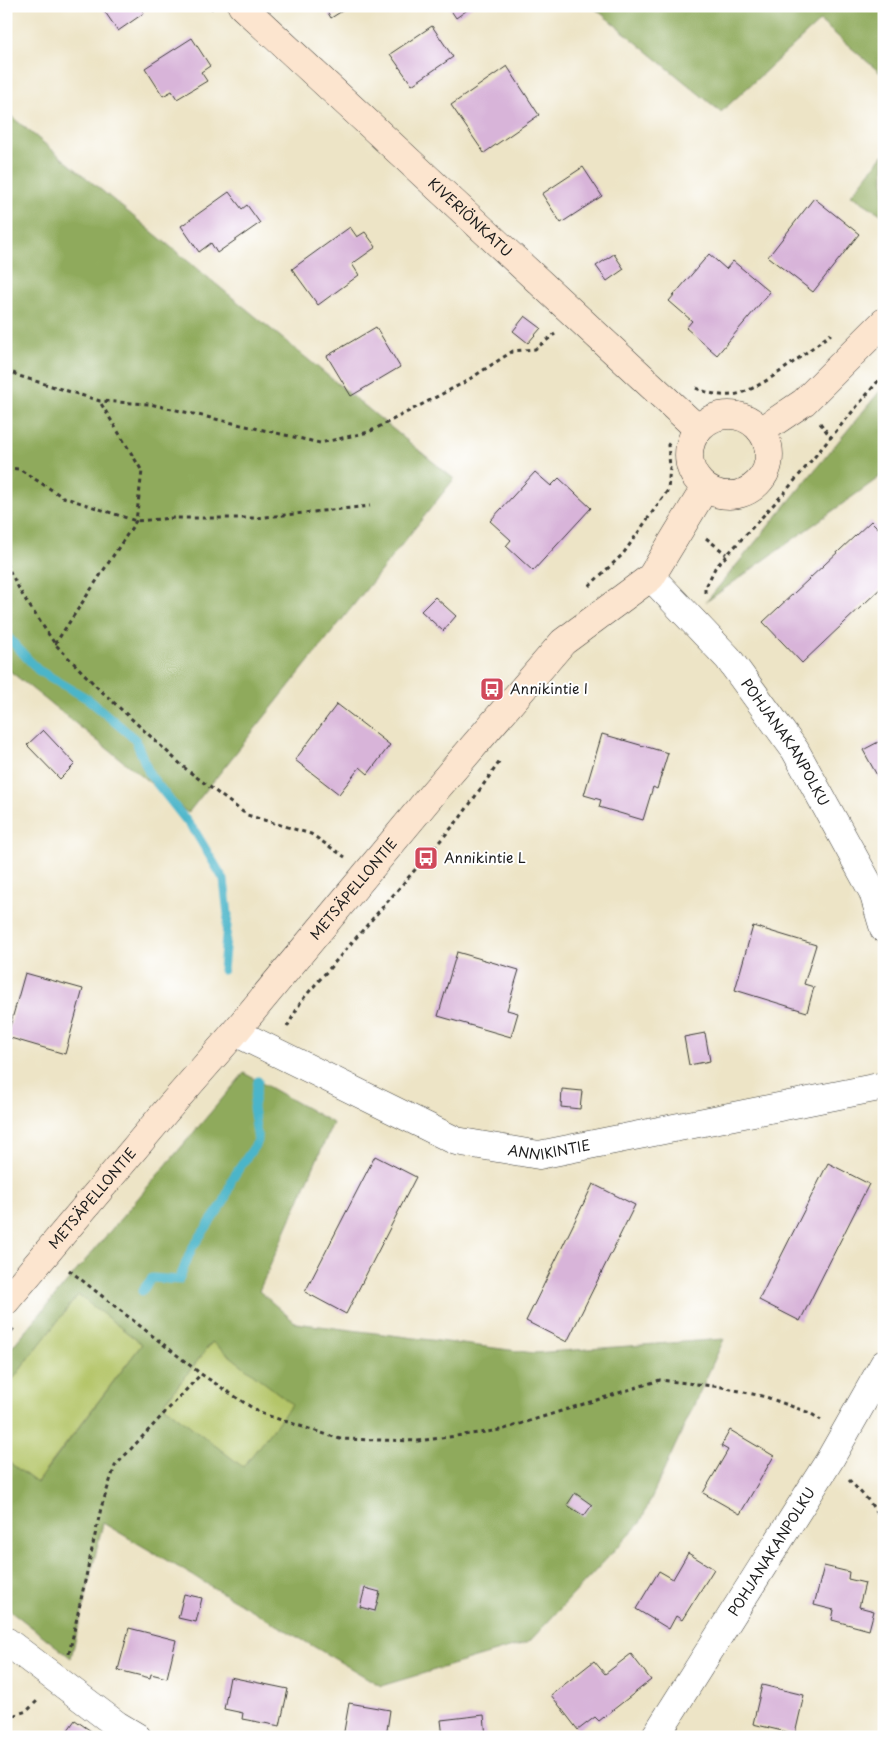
<svg xmlns="http://www.w3.org/2000/svg" width="890" height="1743" viewBox="0 0 890 1743" font-family="'Playpen Sans',sans-serif">
  <style>
    .green { fill: #b4c568; stroke: #687042 }
    .forest { fill: #8faa5c; stroke: #56633c; fill-rule: evenodd }
    .lines { fill: none; stroke-linecap: round; stroke-linejoin: round }
    .stream { stroke: #4bb5c9; stroke-width: 9 }
    .building { fill: #d8b4d9 }
    .street-casing { stroke: #3b3a36; stroke-width: 29 }
    .secondary-casing { stroke: #3b3a36; stroke-width: 29 }
    .path { stroke: #3b3a36; stroke-width: 3; stroke-dasharray: 4 4; stroke-linecap: butt }
    .street { stroke: #fff; stroke-width: 28 }
    .secondary { stroke: #fce5cf; stroke-width: 28 }
    .labels { text-anchor: middle; stroke-width: 4; stroke-linejoin: round; paint-order: stroke }
    .street-label { font-size: 14px; fill: #1c1c1c; stroke: #fff }
    .poi-label { font-size: 14px; fill: #1c1c1c; stroke: #fff; text-anchor: start }
  </style>
  <rect width="100%" height="100%" fill="#fff"/>
  <filter id="ink" filterUnits="userSpaceOnUse"><feTurbulence type="fractalNoise" baseFrequency=".02" numOctaves="2"/><feDisplacementMap in="SourceGraphic" scale="10" xChannelSelector="R" yChannelSelector="G"/><feConvolveMatrix kernelMatrix="1 2 1 2 8 2 1 2 1" color-interpolation-filters="sRGB"/></filter>
  <filter id="wash" filterUnits="userSpaceOnUse"><feTurbulence type="fractalNoise" baseFrequency=".0096" numOctaves="4" result="noise"/><feDisplacementMap in="SourceGraphic" scale="20" xChannelSelector="R" yChannelSelector="G"/><feGaussianBlur stdDeviation="1.12" result="paint"/><feColorMatrix in="noise" values="0 0 0 0 0 0 0 0 0 0 0 0 0 0 0 0 0 1.4 0 .05"/><feComposite in="paint" operator="in"/></filter>
  <g filter="url(#wash)">
    <rect width="100%" height="100%" fill="#ede4c6"/>
    <path class="green" d="M78,1294l64,50 -106,139 -30,-23v-72z
      M213,1341l80,63 -50,64 -80,-63z"/>
    <path class="forest" d="M592,6h292v70l-64,-55 -99,91z
      M6,112l448,367 -266,334 -182,-145z
      M884,154v62l-33,-21z
      M884,386v88l-178,128z
      M244,1073l89,50 -74,168 37,32 238,30 190,-14 -84,184 -111,119 -148,44 -278,-163 -32,135 -65,-51v-147l31,23 105,-139 -64,-49 -72,93v-34zM212,1342l80,62 -49,63 -80,-62z"/>
    <g class="lines">
      <path class="stream" d="M6,635l32,35 50,29 47,40 15,36 46,58 28,47 4,35 -5,55
        M142,1291l10,-13 27,2 13,-32 32,-46 8,-23 26,-38 -5,-34 5,-26"/>
    </g>
    <g id="blocks">
      <path class="building" d="M101,6h38l5,7 -26,18z
        M324,6h26l-19,12z
        M448,6h25l-17,12z
        M432,26l21,31 -41,28 -22,-31z
        M192,38l18,28 -9,6 6,9 -30,18 -5,-8 -9,5 -18,-28z
        M507,66l32,49 -55,38 -33,-48z
        M583,167l19,29 -41,27 -19,-29z
        M229,192l13,17 5,-4 13,18 -43,30 -6,-10 -12,9 -18,-26z
        M814,198l45,36 -46,58 -45,-35z
        M350,227l7,10 8,-5 11,15 -24,17 7,11 -41,30 -26,-36z
        M614,254l10,15 -17,12 -11,-15z
        M709,254l17,15 7,-8 37,31 -53,63 -31,-27 6,-7 -23,-20z
        M525,316l16,12 -13,15 -15,-12z
        M376,327l24,40 -49,29 -24,-40z
        M535,472l16,14 8,-8 32,30 -58,63 -27,-25 5,-6 -21,-19z
        M871,521l13,13v51l-82,78 -39,-41z
        M435,597l21,19 -13,15 -22,-20z
        M337,704l53,41 -22,29 -8,-7 -21,27 -44,-34z
        M43,730l32,34 -15,15 -33,-34z
        M602,734l66,19 -11,36 -4,-2 -10,33 -44,-13 2,-7 -17,-5z
        M884,739v49l-21,-38z
        M753,926l63,19 -12,39 10,3 -7,25 -72,-22z
        M457,952l62,18 -12,40 11,3 -7,24 -73,-21z
        M25,973l58,16 -18,65 -58,-17z
        M705,1033l5,28 -21,4 -5,-28z
        M562,1089l20,2 -2,18 -19,-2z
        M375,1156l41,21 -70,137 -41,-22z
        M828,1163l41,21 -69,137 -41,-21z
        M593,1184l42,21 -68,137 -41,-21z
        M730,1430l44,26 -34,58 -37,-21 25,-43 -7,-4z
        M575,1493l17,12 -8,11 -17,-11z
        M688,1553l26,16 -32,51 -6,-4 -7,13 -33,-20 23,-38 14,8z
        M824,1566l25,6 -1,7 17,4 -6,24 15,4 -5,19 -37,-10 2,-10 -20,-5z
        M365,1588l15,4 -5,19 -15,-4z
        M184,1594l18,4 -6,24 -18,-4z
        M129,1628l47,12 -9,38 -16,-4 -1,4 -32,-8z
        M631,1654l20,26 -52,41 -4,-4 -17,13 -27,-35 43,-34 11,13z
        M230,1677l58,12 -8,37 -38,-7 1,-6 -19,-4z
        M762,1685l42,10 -9,39 -42,-10z
        M349,1703l41,7 -4,27h-43z
        M484,1715l2,22h-43l-2,-17z
        M75,1720l16,11 -4,6h-24z"/>
    </g>
  </g>
  <g filter="url(#ink)">
    <use href="#blocks" fill-opacity="0" stroke="#3b3a36" stroke-width="1"/>
    <g class="lines">
      <g class="street-casing">
        <g id="street">
          <path id="s1" d="M651,577l77,81 67,92 78,142 11,37"/>
          <path id="s2" d="M235,1032l221,109 83,14 345,-69"/>
          <path d="M6,1641l111,84 20,12"/>
          <path id="s3" d="M655,1737l174,-276 55,-97"/>
        </g>
      </g>
      <g class="secondary-casing">
        <g id="secondary">
          <path id="s4" d="M242,6l456,423"/>
          <circle cx="729" cy="455" r="40"/>
          <path d="M761,431l43,-29 80,-80"/>
          <path id="s5" d="M6,1301l160,-190 69,-79 199,-240 129,-150 88,-65 54,-89"/>
        </g>
      </g>
      <path class="path" d="M210,6l5,5
        M6,369l13,7 81,25 50,3 170,39 49,-11 96,-50 48,-31 22,-2 20,-15
        M696,388c14,6 30,10 45,5 31,-11 63,-40 90,-59
        M820,423l10,13
        M6,468l13,1 44,28 73,24 37,-3h83l114,-12
        M706,538l20,16
        M6,564l17,32 32,48 43,44 89,82 60,45 64,19 34,23
        M589,586l34,-32 45,-64 2,-23 -2,-22 3,-4
        M705,593v-4l10,-21 70,-76 99,-118
        M55,644l81,-123 6,-50 -42,-69
        M287,1027l15,-27 158,-182 40,-57
        M69,1270l132,104 59,39 80,26 78,2 83,-11 159,-50 62,7 44,10 44,16 11,7
        M6,1338l8,-10
        M849,1480l20,21 15,23
        M69,1654l32,-146 14,-42 86,-92
        M6,1718l21,-7 12,-12"/>
      <use href="#street" class="street"/>
      <use href="#secondary" class="secondary"/>
    </g>
  </g>
  <defs>
    <g id="bus-square" transform="scale(1.25)"><rect x="-9" y="-9" width="18" height="18" rx="4" fill="#d1495b" stroke="#fff"/><path d="M-5-6H5V4H4V6H2V4H-2V6H-4V4H-5ZM-3.5-4V0h7V-4ZM-3.5 1.2v1.5H-2V1.2ZM2 1.2v1.5H3.5V1.2Z" fill="#fff"/></g>
  </defs>
  <g fill-rule="evenodd">
    <use href="#bus-square" x="492" y="689"/>
    <use href="#bus-square" x="426" y="858"/>
  </g>
  <g class="labels">
    <g class="street-label">
      <text dy="5" stroke="none"><textPath href="#s4" startOffset="311">KIVERIÖNKATU</textPath></text>
      <text dy="5" stroke="none"><textPath href="#s1" startOffset="214">POHJANAKANPOLKU</textPath></text>
      <text dy="5" stroke="none"><textPath href="#s5" startOffset="539">METSÄPELLONTIE</textPath></text>
      <text dy="5" stroke="none"><textPath href="#s2" startOffset="341">ANNIKINTIE</textPath></text>
      <text dy="5" stroke="none"><textPath href="#s5" startOffset="134">METSÄPELLONTIE</textPath></text>
      <text dy="5" stroke="none"><textPath href="#s3" startOffset="219">POHJANAKANPOLKU</textPath></text>
    </g>
    <g class="poi-label">
      <text x="510" y="694">Annikintie I</text>
      <text x="444" y="863">Annikintie L</text>
    </g>
  </g>
  <rect width="890" height="1743" fill="none" stroke="#fff" stroke-width="25"/>
</svg>
